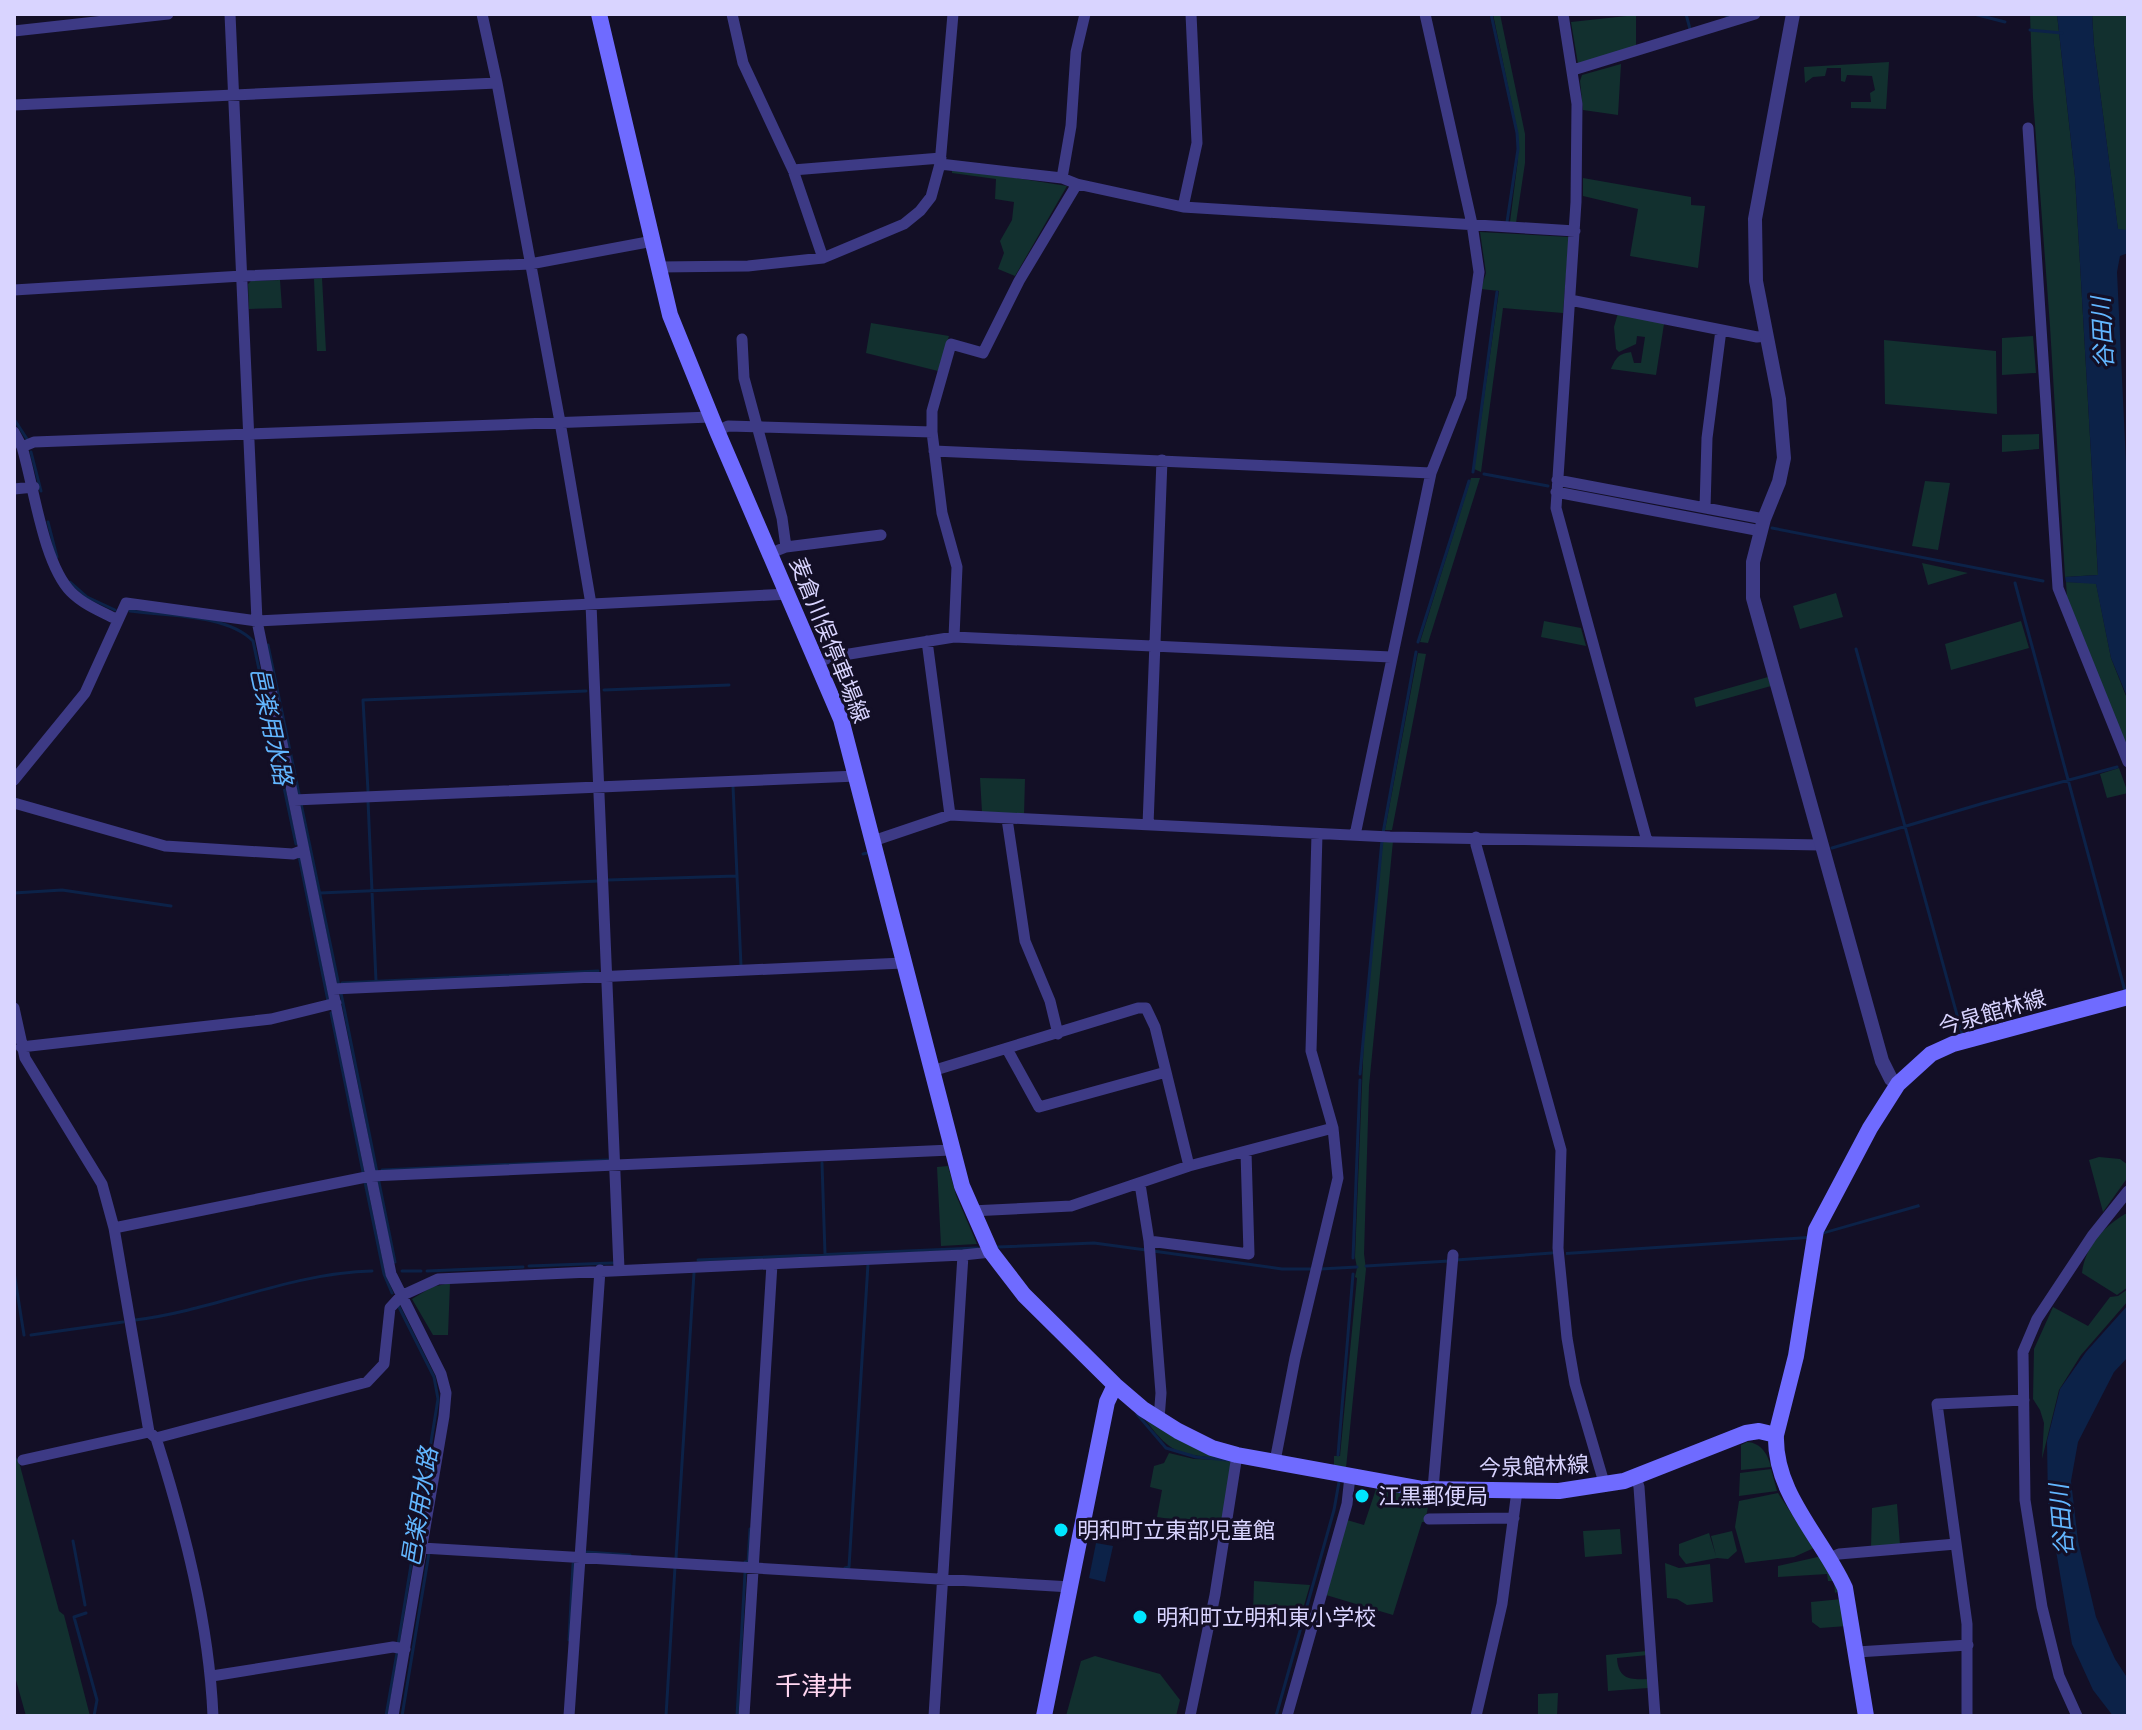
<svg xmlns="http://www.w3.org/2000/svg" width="2142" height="1730" viewBox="0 0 2142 1730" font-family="Arial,'Noto Sans JP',sans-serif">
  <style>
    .green { fill: #12302f }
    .water { fill: #0c2248 }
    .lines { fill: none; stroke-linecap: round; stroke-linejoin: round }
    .stream { stroke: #0c2248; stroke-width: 3 }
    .minor { stroke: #3d3a85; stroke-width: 11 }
    .tertiary { stroke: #3d3a85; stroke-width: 14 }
    .secondary { stroke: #6f6bff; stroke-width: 16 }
    .poi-dot { fill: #00e5ff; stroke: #130f26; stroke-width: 3 }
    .labels { text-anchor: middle; stroke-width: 6; stroke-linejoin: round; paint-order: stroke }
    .street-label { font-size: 22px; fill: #d9d4ff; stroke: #130f26 }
    .poi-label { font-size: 22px; fill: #d9d4ff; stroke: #130f26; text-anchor: start }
    .water-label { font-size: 24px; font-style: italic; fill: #62b6ff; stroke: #130f26 }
    .quarter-label { font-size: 26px; fill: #ffd6f0; stroke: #130f26 }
  </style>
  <rect width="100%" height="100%" fill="#130f26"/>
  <path class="green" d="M1493,14h7l25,120v29l-9,60 -6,-1 8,-63v-25z
    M2030,14h27l18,163 23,398 -33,2 -15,-251 -17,-228z
    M2092,14h36v216h-10l-24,-184z
    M1636,15v31l-58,18 -7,-42z
    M1889,62l-3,47 -35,-1v-6h20l-1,-9 5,-3 -3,-14 -25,-1 -2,7 -4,-1v-13h-14l-2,8 -12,1 -8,6 -1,-16z
    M1621,64l-3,51 -35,-5 -3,-29 2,-6z
    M952,168l115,18 -52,90 -17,-7 6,-16 -4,-12 12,-21 2,-18 -19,-3 1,-20 -44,-6z
    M1583,178l108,19v8l14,1 -7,62 -68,-12 8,-47 -55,-13z
    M1480,232l89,5 -6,76 -60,-5 -22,164 -7,-3 25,-178 -18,-2 5,-16z
    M322,278l4,73h-9l-3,-72z
    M280,280l2,28 -33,1 -1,-25 3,-3z
    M1618,313l46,11 -8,51 -45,-6c5,-12 8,-15 20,-17l3,11h7l4,-26 -8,-1 -1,8 -17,8 -3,-3 -2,-22z
    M871,323l78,13 -11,35 -72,-18z
    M2033,336l3,37 -34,2v-37z
    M1884,340l112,11 1,63 -112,-10z
    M2039,434v15l-37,3v-17z
    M1471,478h9l-52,165 -8,-1z
    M1925,481l25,2 -12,67 -26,-4z
    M1922,563l46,10 -40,12z
    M2066,582l30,1 15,75 17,43v56l-60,-144z
    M1836,593l7,24 -43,12 -7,-23z
    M1544,621l37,7 5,18 -45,-9z
    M2021,621l8,27 -78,22 -6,-26z
    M1418,653l8,1 -34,176h-7z
    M1768,677l3,9 -75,21 -2,-9z
    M2119,768l9,25 -21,5 -7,-24z
    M980,778l45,1 -1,36 -42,-3z
    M1383,840l10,1 -24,245 -5,168 2,15 -20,199 -12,-2v-10h6l17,-178 -2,-1 2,-9 -2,-11 9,-220z
    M2099,1157l21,2 8,6v12l-25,35 -14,-52z
    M948,1166l8,29 21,49 -36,2 -4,-79z
    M2125,1214h3v73l-11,8 -35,-22c3,-26 21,-46 43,-59z
    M450,1283l-2,52h-15l-21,-36 20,-12z
    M2128,1289v12l-47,54 -22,35 -17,69 2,-36 -4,-13 -7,-11 1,-50 19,-42 35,19 22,-29 8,-1z
    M1141,1414l90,46 -9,67 -65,-10 5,-27 -12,-3 4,-21 10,-3 5,-10 25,6 34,1c-51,-8 -55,-2 -87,-46z
    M1747,1442c15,1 21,13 24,25l-30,3v-25z
    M14,1454l5,8 40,149 5,4 26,101h-64l-12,-43z
    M1771,1469l6,22 -38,5 1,-23z
    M1376,1489l54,8 -5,25h-3l-29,93 -67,-20 21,-75 17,5z
    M1778,1493l36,55 -20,9 -49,6 -10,-36 4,-26z
    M1897,1504l3,41 -29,3 1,-40z
    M1620,1529l2,25 -37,3 -2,-26z
    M1732,1531l5,20 -9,8 -11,-1 -31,6 -7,-9v-11l30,-11 7,23 -5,-20z
    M1822,1556l17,35 -4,2 -1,-12h-6l-1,-7 -49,3v-11z
    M1665,1563l14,5 31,-4 3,38 -26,3 -10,-6 -10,-1z
    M1254,1581l56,4 -12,41 -45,-11z
    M1842,1599l5,27 -27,2 -8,-6 -1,-20z
    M1647,1651l1,4 -31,3c1,21 13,22 31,21v9l-40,3 -2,-36z
    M1095,1656l65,18 20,26 -4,16h-110l15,-55z
    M1558,1693l-1,23h-19v-22z"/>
  <path class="water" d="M2057,14h35l2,32 24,183 10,1v23l-8,3 -3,16 11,233v194l-17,-41 -15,-74 -30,-2 -1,-5 33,-2 -23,-398z
    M1919,1204l1,3 -113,32 -241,16v-3l242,-16z
    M2128,1305v52l-14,15 -36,70 -7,39 7,60 18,76 19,42 13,20v37h-15l-20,-26 -21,-46 -24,-140 -1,-63 13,-52 26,-37z
    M1096,1543l17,3 -8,36 -16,-4z"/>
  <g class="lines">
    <path class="stream" d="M1491,14l26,119 1,16 -11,73
      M1686,14l4,15
      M1974,14l31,8
      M1727,17l9,-3
      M2030,30l32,3
      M14,419l13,20
      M31,452l10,39
      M1473,472l24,-180
      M1484,474l64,12
      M48,522l9,35
      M1772,528l271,53
      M70,582l17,15 28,13
      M2015,583l110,408
      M130,611c36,5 97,3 123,30l43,203
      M1418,642l51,-161
      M268,645l71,341
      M1856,649l106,384
      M604,690l125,-5
      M733,786l8,180
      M368,791l-5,-91 223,-9
      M368,801l8,180
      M1383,833l33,-181
      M1832,848l152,-45 133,-36
      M863,854l4,-1
      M299,856l29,145
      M608,880l128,-4
      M14,893l48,-3 109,16
      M320,893l279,-12
      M342,983l256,-12
      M341,993l54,269
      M2127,1006l1,3
      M331,1013l32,159
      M1360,1074l22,-234
      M822,1163l3,91
      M382,1170l226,-10
      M365,1182l19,92 8,19
      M997,1247l97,-4 52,7
      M1153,1251l129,18h30
      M1353,1258l7,-178
      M698,1260l279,-12
      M1456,1260l96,-7
      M529,1266l84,-3
      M1366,1266l83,-5
      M1320,1269l37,-2
      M402,1271h19
      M427,1271l96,-4
      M14,1272l10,63
      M398,1305l36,72 4,22 -40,246
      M135,1320c81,-10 155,-47 237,-49
      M31,1335l92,-13
      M1137,1414l29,34 30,9 32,3
      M1338,1455l15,-181
      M73,1541l12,64
      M586,1552l44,3
      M676,1558l18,-285
      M745,1562h3l2,-33
      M845,1568l4,-1 19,-303
      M86,1613l-12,4 23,83 -3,16
      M569,1640l4,-76
      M386,1716l11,-63
      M402,1716l27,-163
      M666,1716l9,-149
      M737,1716l8,-143
      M1276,1716l58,-206 5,-28"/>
    <path class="minor" d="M230,14l27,607 134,653 50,100 5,19 -2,23 -51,300
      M482,14l15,69 63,339 31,182 28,665
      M732,14l11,49 50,107 30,88
      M1563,14l14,90 -1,98 -20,306 91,333
      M14,31l154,-17
      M1573,70l182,-56
      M14,105l483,-22
      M2028,128l30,460 70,174
      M940,164l122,14 15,6 106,23 392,24
      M793,170l148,-12
      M1062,178l9,-52 5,-74 9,-38
      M1183,207l14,-64 -6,-129
      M659,267l89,-1 75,-8 81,-34 16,-13 11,-14 9,-33 13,-150
      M14,290l228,-14 288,-12 123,-23
      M1570,300l187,37 9,-1
      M742,339l2,39 38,140 4,29
      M717,431l11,-5 204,6 10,81 15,54 -3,70
      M14,432l8,15c12,40 21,116 49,145 13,13 31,20 47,28
      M932,432v-21l19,-67 32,9 36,-72 58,-97
      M22,447l12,-5 677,-25
      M934,451l497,22
      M1557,480l207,39
      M14,489l20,-2
      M1556,492l205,39
      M1705,508l2,-70 14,-108
      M771,553l15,-6 95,-12
      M927,641l23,174
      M818,662l13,-5 123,-20 437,20
      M14,780l71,-87 41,-90 131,18 532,-27
      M294,800l563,-24
      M14,803l151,43 128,8 11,-4
      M1007,819l18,122 25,60 8,33
      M1148,825l14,-365
      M1355,835l76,-362 30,-76 18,-125 -7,-48 -47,-210
      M1476,837v8l85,305 -3,98 9,90 8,46 30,102
      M873,841l77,-26 440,22 431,8
      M333,989l570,-26
      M14,1008l11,50 77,126 12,44 35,204 7,6c28,89 53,184 57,278
      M21,1047l250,-28 65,-16
      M1007,1049l32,58 127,-35
      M932,1071l206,-63h8l9,19 34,139
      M1140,1184l9,57 12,152 -2,26
      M971,1211l100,-5 118,-40 144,-38
      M114,1228l257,-52 580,-26
      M1149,1241l100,13 -3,-102
      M156,1438l211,-56 17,-18 6,-56 11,-12 37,-17 525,-24 28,-3
      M23,1460l126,-28
      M1275,1461l20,-103 43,-180 -5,-50 -22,-77 6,-217
      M1636,1477l3,10 16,229
      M1433,1489l20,-234
      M1429,1519l85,-1
      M422,1548l649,39
      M1829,1558l10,-4 117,-10
      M1857,1652l111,-7
      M212,1676l181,-29 12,2
      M569,1716l31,-446
      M744,1716l28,-452
      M934,1716l29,-461
      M1190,1716l25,-121 22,-140
      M1287,1716l60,-212 3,-28
      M1476,1716l26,-112 15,-113
      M1967,1716v-92l-30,-220 87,-4
      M2077,1716l-18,-40 -17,-69 -17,-107 -2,-148 14,-33 55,-83 36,-45"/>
    <path class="tertiary" d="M1793,14l-38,205 1,62 23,118 5,59 -5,24 -15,37 -11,43v36l129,463 9,18 7,5"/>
    <path class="secondary" d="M599,14l71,301 47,116 124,288 121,467 29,66 33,43 91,90 28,24 35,22 34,17 25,7 186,34 136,2 65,-10 122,-48 13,-2 17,4
      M1044,1716l63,-314 8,-17
      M1866,1716l-21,-128c-23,-51 -71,-94 -69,-153l20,-79 20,-126 54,-102 28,-44 33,-30 22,-10 175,-47"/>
  </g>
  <g class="poi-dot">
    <circle cx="1362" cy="1496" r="8"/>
    <circle cx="1061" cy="1530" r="8"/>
    <circle cx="1140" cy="1617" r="8"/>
  </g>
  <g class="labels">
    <g class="street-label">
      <text transform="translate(830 640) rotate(68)" y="8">麦倉川俣停車場線</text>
      <text transform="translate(1992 1012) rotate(-16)" y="8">今泉館林線</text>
      <text transform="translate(1534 1466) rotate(-2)" y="8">今泉館林線</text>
    </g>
    <g class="poi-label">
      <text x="1378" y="1504">江黒郵便局</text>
      <text x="1077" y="1538">明和町立東部児童館</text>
      <text x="1156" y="1625">明和町立明和東小学校</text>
    </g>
    <g class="water-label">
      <text transform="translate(2103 333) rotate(-93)" y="8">谷田川</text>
      <text transform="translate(271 726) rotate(78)" y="8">邑楽用水路</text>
      <text transform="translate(420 1507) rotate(-81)" y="8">邑楽用水路</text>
      <text transform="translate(2062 1520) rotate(-95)" y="8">谷田川</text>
    </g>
    <g class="quarter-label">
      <text x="814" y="1695">千津井</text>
    </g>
  </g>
  <rect width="2142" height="1730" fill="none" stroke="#d9d4ff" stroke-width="32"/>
</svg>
